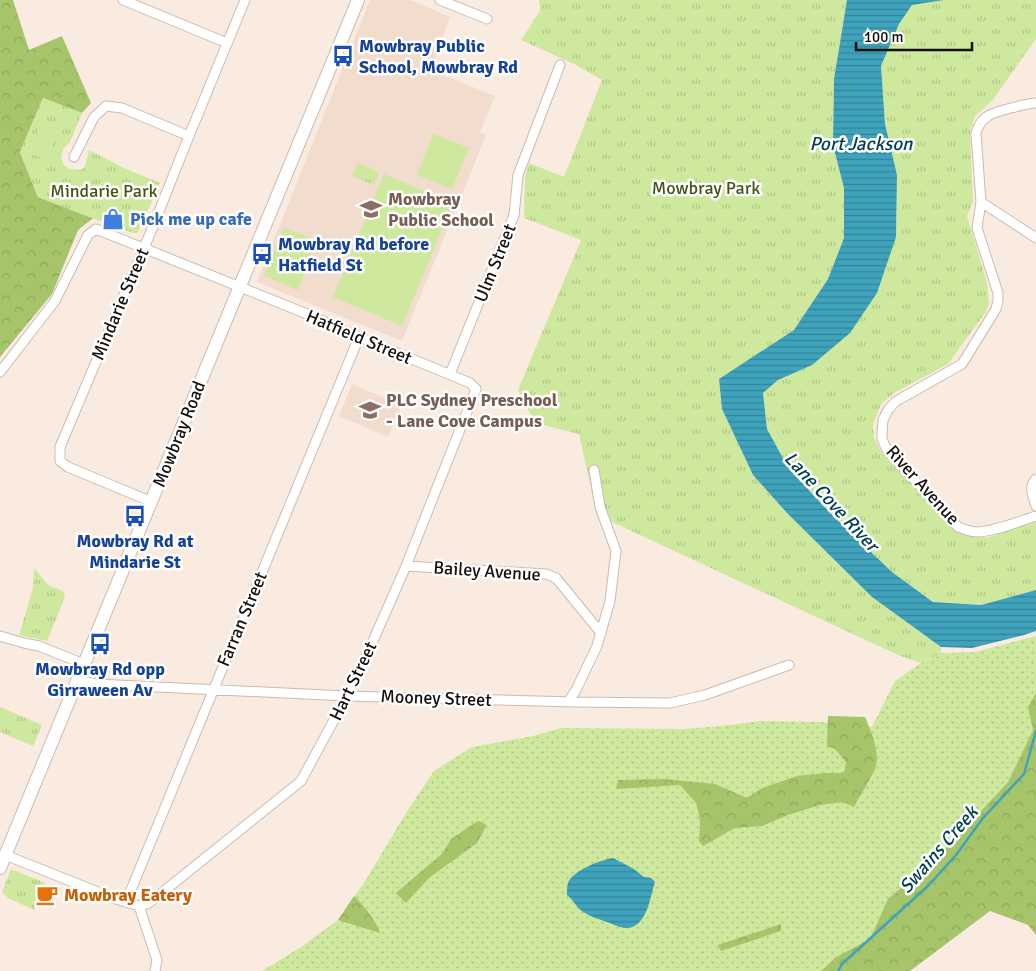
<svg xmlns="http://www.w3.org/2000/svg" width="1036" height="971" viewBox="0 0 1036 971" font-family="Signika,sans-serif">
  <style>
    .built { fill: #f2dccd }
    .grass { fill: url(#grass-dots) }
    .forest { fill: url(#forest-crowns) }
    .park { fill: url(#park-tufts) }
    .pitch { fill: #cee89e }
    .water { fill: url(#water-rules) }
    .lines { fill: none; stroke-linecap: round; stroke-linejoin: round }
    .stream { stroke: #3fa3bc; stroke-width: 2.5 }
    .minor-casing { stroke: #cabbb1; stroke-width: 11 }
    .secondary-casing { stroke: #cabbb1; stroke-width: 14 }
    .minor { stroke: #fff; stroke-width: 9 }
    .secondary { stroke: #fff; stroke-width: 12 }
    .labels { text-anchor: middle; stroke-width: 5; stroke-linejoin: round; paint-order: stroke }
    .transit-label { font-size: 18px; font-weight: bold; fill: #164399; stroke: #fff; text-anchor: start }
    .park-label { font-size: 18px; fill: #425514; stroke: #fff }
    .education-label { font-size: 18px; font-weight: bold; fill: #785e54; stroke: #fff; text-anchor: start }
    .shop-label { font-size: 18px; font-weight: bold; fill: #366cbe; stroke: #fff; text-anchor: start }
    .street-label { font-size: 18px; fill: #140f0c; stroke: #fff }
    .food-label { font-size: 18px; font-weight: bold; fill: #c56008; stroke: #fff; text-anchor: start }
    .water-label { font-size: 19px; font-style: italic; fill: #003f4c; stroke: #fff }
  </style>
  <defs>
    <pattern id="grass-dots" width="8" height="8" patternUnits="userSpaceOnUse" patternTransform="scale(1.25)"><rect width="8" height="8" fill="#cee89e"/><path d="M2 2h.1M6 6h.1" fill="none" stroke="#b0c687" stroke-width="1.8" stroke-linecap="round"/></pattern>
    <pattern id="forest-crowns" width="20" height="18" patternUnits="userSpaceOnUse" patternTransform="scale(1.25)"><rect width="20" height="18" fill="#a6c469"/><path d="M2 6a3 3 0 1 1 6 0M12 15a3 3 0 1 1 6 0" fill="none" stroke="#8ea75a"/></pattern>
    <pattern id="park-tufts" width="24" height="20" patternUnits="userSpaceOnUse" patternTransform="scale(1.25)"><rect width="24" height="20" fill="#cee89e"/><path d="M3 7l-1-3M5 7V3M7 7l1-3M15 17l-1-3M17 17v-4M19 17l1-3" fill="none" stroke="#b0c687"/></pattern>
    <pattern id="water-rules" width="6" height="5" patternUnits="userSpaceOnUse" patternTransform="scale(1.25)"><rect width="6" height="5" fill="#3fa3bc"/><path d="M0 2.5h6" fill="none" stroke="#348397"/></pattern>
  </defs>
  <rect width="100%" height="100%" fill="#faebe0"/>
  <path class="built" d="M370,0h40l40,17 -19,53 64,26 -15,36 6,3 -84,206 -145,-59z
    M352,384l50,21 -14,32 -49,-21z"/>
  <path class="grass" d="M1036,636v93l-3,1 -25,52 -70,75 -49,42 -19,40 -34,18 -15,14h-559l39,-24 37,-27 26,-37 42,-70 28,-42 38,-24 61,-11 28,-8 123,1 38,-3 39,-5 61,1 50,5 23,-46 26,-18 20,-10 34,-1z"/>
  <path class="forest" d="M0,0h13l16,50 33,-14 29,67 -9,10 -39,-15 -23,54 18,45 55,21 -15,12 -26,64 -52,63z
    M1036,693v242l-8,-10 -38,-14 -80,60h-89l15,-14 34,-18 18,-40 50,-42 70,-75 25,-52 -5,-23z
    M828,716l37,1c6,14 16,37 10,52 -6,13 -15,26 -21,38l-11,-5 -23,3 -32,10 -26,11 -27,2 -32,18 -4,-5 1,-18 -3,-19 -17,-19 -64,4 2,-9 46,-1 51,5 32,14 15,-10 35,-12 27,-3h20l2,-11 -11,-13 -8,-3z
    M478,821l9,4 -10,18 -48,35 -23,25 -10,-10 28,-24 18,-15 9,-15z
    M354,896c11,11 21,23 26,37l-42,-13z
    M781,924v7l-60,20 -3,-6z"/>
  <path class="park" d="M539,0h308l-13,79 -1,66 11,43v50l-16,41 -34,51 -75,49 3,30 31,66 34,38 85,84 69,50v6l-20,10 -23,-8 -301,-140 -18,-81 -44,-11 -17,-33 63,-150 -57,-22 1,-41 4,-14 35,14 38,-97 -28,-16 -53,-24 19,-29z
    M944,0h92v39l-44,62 -17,15 -5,15 3,70 -6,15 20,67 2,21 -4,9 -37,51 -54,29 -13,11 -8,20 1,14 7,14 75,78 16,5 14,3 50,-17v69l-55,15 -47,-3 -42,-30 -59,-56 -44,-47 -22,-40 -4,-36 15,-13 34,-15 84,-128 1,-62 -12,-51 -4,-58 18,-42 13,-19z
    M43,98l39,15 -12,29 -7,7 -2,9 3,7 5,4 11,1 5,-3 4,-17 35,18 36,15 -21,47 -2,3h-4l-52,-19 -43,-17 -18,-45z
    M358,163l19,8 1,4 -4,10 -22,-9z
    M34,568l14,17 15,6 2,6 -18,44 -28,-6 14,-47z
    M0,707l42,18 -9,21 -33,-14z
    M11,869l34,14 -11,27 -26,-12 -6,-6z"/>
  <path class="pitch" d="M41,125l17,7 -11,28 -18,-8z
    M433,134l36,14 -17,41 -35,-14z
    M384,174l69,29 -51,123 -69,-29z
    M284,228l33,13 -19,49 -34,-14z"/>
  <path class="water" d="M847,0h97l-32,5 -13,19 -18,42 4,58 12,51 -1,62 -19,56 -27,40 -38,32 -34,15 -15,13 4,36 22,40 44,47 59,56 41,30 48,3 55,-15v41l-12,4 -52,13 -31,-1 -69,-50 -85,-84 -34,-38 -31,-66 -3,-30 75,-49 34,-51 16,-41v-50l-11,-43 1,-66z
    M613,858l21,11 10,8 7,1 4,4c-5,15 -8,46 -29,46 -6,0 -13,-4 -19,-6 -8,-3 -17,-5 -25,-11 -6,-4 -9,-12 -15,-16 0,-4 0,-9 1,-12 5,-13 33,-23 45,-25z"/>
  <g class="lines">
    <path class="stream" d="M838,971l4,-7 87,-79 27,-30 27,-37 41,-44 12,-43"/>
    <g class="minor-casing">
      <path id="minor" d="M123,0l104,43
        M440,0l47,19
        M1036,103c-10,1 -41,8 -48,13 -7,4 -10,10 -12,17l5,69 -4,26 21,65v8l-2,8 -34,55 -62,35 -5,3 -7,8 -5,10 -1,13v6l5,11 71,77c6,2 12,5 19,5 20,-1 40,-10 59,-16
        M74,157l20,-40 12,-11 16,2 67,28
        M981,202l55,36
        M0,372l55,-71 33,-66 8,-6 216,87 47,21 111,46 6,6 -70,177 -44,100 -15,30 -46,85 -152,122 -10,3 -26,-8 -108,-43
        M450,374l64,-159 4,-40 42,-110
        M1036,479c-8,8 -3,17 0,27
        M152,502l-84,-35 -8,-6v-14l92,-218 37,-93 56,-136
        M406,566l140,8 10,4 45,55
        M0,636l24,7 15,3 45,18
        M77,679l10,3 9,2 251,12 228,6 95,1 35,-8 84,-30
        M568,702l8,-12 21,-44 13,-45 6,-50 -16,-44 -6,-37
        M126,902l233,-565
        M139,906l18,54 -2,11"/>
    </g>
    <g class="secondary-casing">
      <path id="secondary" d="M0,868l358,-868"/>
    </g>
    <use href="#minor" class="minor"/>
    <use href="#secondary" class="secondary"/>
  </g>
  <defs>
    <g id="bus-bare" transform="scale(1.725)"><path d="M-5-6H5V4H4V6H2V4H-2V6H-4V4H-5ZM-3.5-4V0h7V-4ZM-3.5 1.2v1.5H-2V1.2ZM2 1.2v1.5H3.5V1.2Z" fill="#1a4fb4" stroke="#fff" stroke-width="2.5" paint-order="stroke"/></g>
    <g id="school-bare" transform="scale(1.725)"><path d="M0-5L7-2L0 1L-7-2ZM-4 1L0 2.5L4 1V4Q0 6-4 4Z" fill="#8d6e63" stroke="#fff" stroke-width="2.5" paint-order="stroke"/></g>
    <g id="shop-bare" transform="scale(1.725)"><path d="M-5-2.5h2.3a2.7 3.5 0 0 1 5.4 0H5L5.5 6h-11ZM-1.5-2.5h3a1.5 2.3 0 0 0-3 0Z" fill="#3f7fe0" stroke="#fff" stroke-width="2.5" paint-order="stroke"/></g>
    <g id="cafe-bare" transform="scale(1.725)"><path d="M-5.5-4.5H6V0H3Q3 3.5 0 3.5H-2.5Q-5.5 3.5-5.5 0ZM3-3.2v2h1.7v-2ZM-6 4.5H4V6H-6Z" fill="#e8710a" stroke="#fff" stroke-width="2.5" paint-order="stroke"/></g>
  </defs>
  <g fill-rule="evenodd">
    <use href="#bus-bare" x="343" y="56"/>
    <use href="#school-bare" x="371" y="209"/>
    <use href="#shop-bare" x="113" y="219"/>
    <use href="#bus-bare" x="262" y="254"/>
    <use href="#school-bare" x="370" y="410"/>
    <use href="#bus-bare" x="135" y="516"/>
    <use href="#bus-bare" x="100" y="644"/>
    <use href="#cafe-bare" x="47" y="895"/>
  </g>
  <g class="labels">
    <g class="transit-label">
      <text x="359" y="52">Mowbray Public<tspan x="359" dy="21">School, Mowbray Rd</tspan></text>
      <text x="278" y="250">Mowbray Rd before<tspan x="278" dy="21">Hatfield St</tspan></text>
      <text x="135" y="547" text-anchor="middle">Mowbray Rd at<tspan x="135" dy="21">Mindarie St</tspan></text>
      <text x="100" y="675" text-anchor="middle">Mowbray Rd opp<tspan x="100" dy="21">Girraween Av</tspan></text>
    </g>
    <g class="park-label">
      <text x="706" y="194">Mowbray Park</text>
      <text x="104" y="197">Mindarie Park</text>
    </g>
    <g class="education-label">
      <text x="388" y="205">Mowbray<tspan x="388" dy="21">Public School</tspan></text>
      <text x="386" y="406">PLC Sydney Preschool<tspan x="386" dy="21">- Lane Cove Campus</tspan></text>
    </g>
    <g class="shop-label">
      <text x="130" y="225">Pick me up cafe</text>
    </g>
    <g class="street-label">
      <text transform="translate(495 263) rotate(-68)" y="6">Ulm Street</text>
      <text transform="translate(120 304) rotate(-67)" y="6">Mindarie Street</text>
      <text transform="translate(359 337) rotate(23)" y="6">Hatfield Street</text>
      <text transform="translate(179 434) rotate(-68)" y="6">Mowbray Road</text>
      <text transform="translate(923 485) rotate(48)" y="6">River Avenue</text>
      <text transform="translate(487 571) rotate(4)" y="6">Bailey Avenue</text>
      <text transform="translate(242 619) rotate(-67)" y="6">Farran Street</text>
      <text transform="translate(353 681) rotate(-64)" y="6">Hart Street</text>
      <text transform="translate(436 698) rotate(2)" y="6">Mooney Street</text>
    </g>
    <g class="food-label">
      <text x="64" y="901">Mowbray Eatery</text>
    </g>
    <g class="water-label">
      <text x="861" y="150">Port Jackson</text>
      <text transform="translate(832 501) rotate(47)" y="7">Lane Cove River</text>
      <text transform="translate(938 849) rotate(-49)" y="7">Swains Creek</text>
    </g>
  </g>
  <path d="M856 42v8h116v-8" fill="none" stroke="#140f0c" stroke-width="2.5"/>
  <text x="864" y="42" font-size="15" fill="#140f0c" stroke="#ffffff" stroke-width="4" paint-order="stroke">100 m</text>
</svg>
